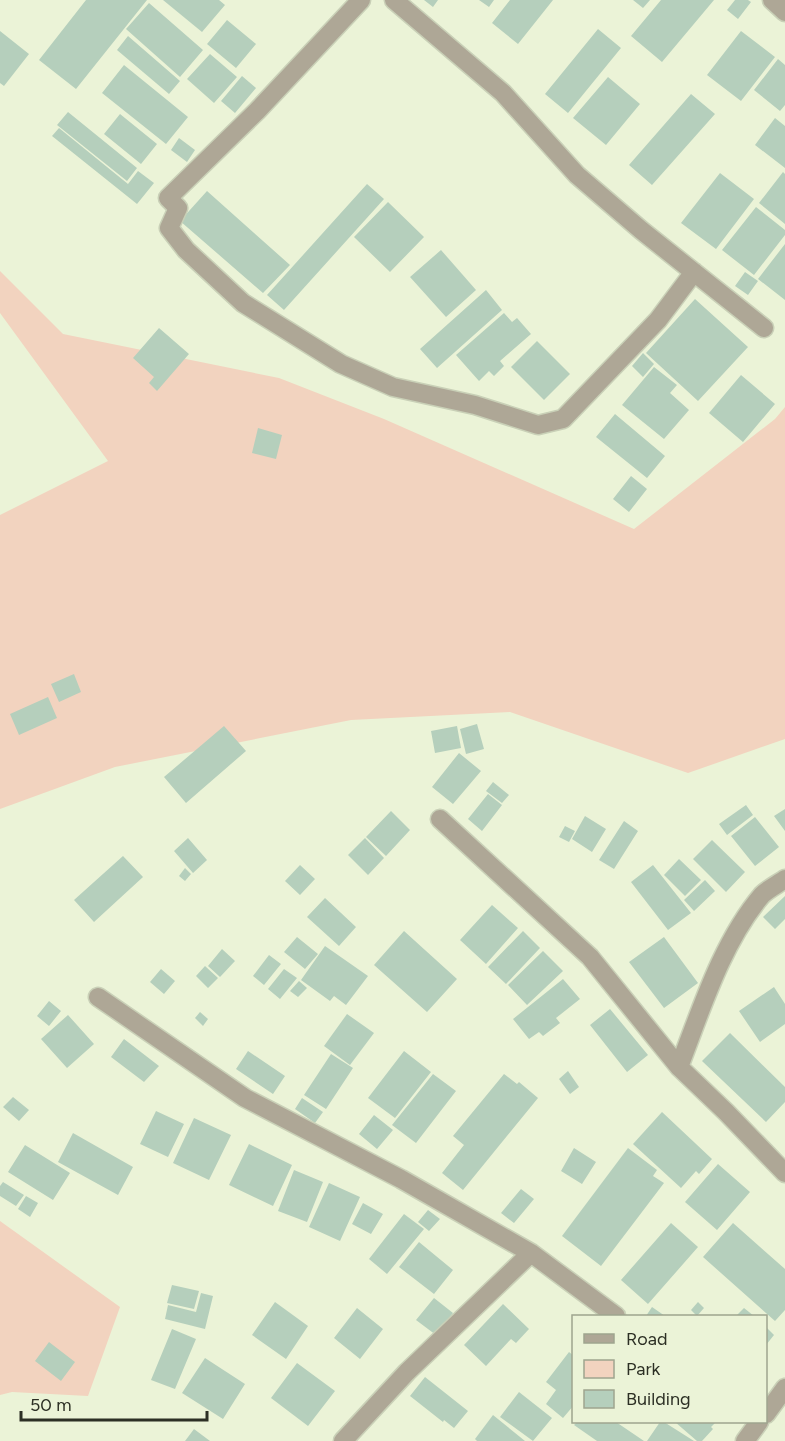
<svg xmlns="http://www.w3.org/2000/svg" width="785" height="1441" viewBox="0 0 785 1441" font-family="Figtree,sans-serif">
  <style>
    .green { fill: #f2d3bf }
    .building { fill: #b5cfbc }
    .lines { fill: none; stroke-linecap: round; stroke-linejoin: round }
    .street-casing { stroke: #c9d0b7; stroke-width: 21 }
    .street { stroke: #aea796; stroke-width: 18 }
  </style>
  <rect width="100%" height="100%" fill="#ebf3d7"/>
  <path class="green" d="M0,271l63,63 216,44 105,41 250,110 141,-110 10,-12v332l-97,34 -178,-61 -159,8 -236,47 -115,42v-294l108,-54 -108,-148z
    M0,1221l120,86 -32,89 -76,-4 -12,3z"/>
  <path class="building" d="M86,0h61l-71,89 -37,-29z
    M163,0h56l6,5 -23,27z
    M424,0h14l-5,7z
    M479,0h15l-5,7z
    M510,0h43l-35,44 -26,-21z
    M633,0h17l-7,8z
    M661,0h53l-52,62 -31,-26z
    M735,0h13l3,2 -13,17 -11,-9z
    M149,3l54,47 -23,27 -54,-48z
    M227,20l29,24 -20,24 -29,-24z
    M598,29l23,19 -53,65 -23,-19z
    M0,31l29,23 -25,32 -4,-3z
    M741,31l34,26 -34,44 -34,-26z
    M128,36l52,45 -11,13 -52,-44z
    M210,54l27,23 -23,26 -27,-24z
    M778,59l7,6v40l-5,6 -26,-21z
    M124,65l64,52 -22,27 -64,-51z
    M242,76l14,12 -21,25 -14,-12z
    M608,77l32,27 -34,41 -33,-27z
    M691,94l24,20 -63,71 -23,-20z
    M68,112l69,56 -10,13 -70,-56z
    M120,114l37,30 -16,20 -37,-30z
    M775,118l10,8v42l-30,-23z
    M59,128l69,56 10,-13 16,12 -17,21 -85,-68z
    M179,138l16,12 -8,12 -16,-12z
    M783,172l2,2v50l-26,-21z
    M720,173l34,26 -38,50 -35,-26z
    M367,184l17,15 -100,111 -17,-15z
    M207,191l83,74 -27,28 -83,-72z
    M388,202l36,35 -34,35 -36,-35z
    M756,207l29,23v5l-31,40 -32,-25z
    M785,244v56l-27,-21z
    M441,250l35,40 -30,27 -36,-40z
    M745,272l13,9 -10,14 -13,-9z
    M486,290l16,20 -65,58 -17,-19z
    M695,299l53,48 -50,54 -52,-48z
    M504,313l8,9 5,-4 14,16 -31,27 4,5 -10,10 -5,-5 -10,10 -23,-26z
    M159,328l30,26 -32,37 -8,-8 5,-6 -21,-19z
    M537,341l33,33 -26,26 -33,-33z
    M643,353l11,11 -11,13 -11,-11z
    M654,367l23,18 -7,8 19,17 -25,29 -42,-34z
    M741,375l34,29 -32,38 -34,-29z
    M615,414l50,42 -18,22 -51,-41z
    M258,428l24,7 -6,24 -24,-6z
    M631,476l16,13 -18,23 -16,-13z
    M74,674l7,18 -22,10 -8,-18z
    M48,697l9,21 -38,17 -9,-21z
    M477,724l7,25 -18,5 -6,-25z
    M224,726l22,25 -60,52 -22,-26z
    M457,726l4,22 -26,5 -4,-22z
    M459,753l22,18 -28,33 -21,-17z
    M493,782l16,13 -7,8 -16,-12z
    M488,794l14,11 -20,26 -14,-12z
    M746,805l7,10 -26,20 -8,-11z
    M785,809v22l-11,-15z
    M391,811l19,19 -24,26 -20,-19z
    M585,816l21,13 -14,23 -20,-13z
    M755,817l24,30 -24,19 -24,-30z
    M624,821l14,10 -24,38 -15,-9z
    M565,826l10,5 -6,11 -10,-5z
    M188,838l19,22 -14,13 -19,-22z
    M365,838l19,20 -16,17 -20,-20z
    M712,840l33,32 -19,20 -33,-33z
    M123,856l20,21 -49,45 -20,-22z
    M679,859l22,21 -16,16 -21,-21z
    M300,865l15,14 -15,16 -15,-14z
    M653,865l38,48 -23,17 -37,-48z
    M185,868l6,6 -6,7 -6,-5z
    M705,880l10,11 -21,20 -10,-11z
    M785,896v23l-10,10 -12,-12z
    M325,898l31,29 -17,19 -32,-29z
    M492,905l26,23 -32,36 -26,-24z
    M404,931l53,48 -30,33 -53,-47z
    M523,931l17,17 -34,36 -18,-17z
    M297,937l21,17 -13,15 -21,-17z
    M664,937l34,46 -34,25 -35,-46z
    M325,946l43,30 -22,29 -12,-9 -4,5 -29,-21z
    M222,949l13,12 -15,16 -12,-11z
    M543,951l20,20 -36,34 -19,-20z
    M269,955l12,9 -17,21 -11,-9z
    M205,966l13,12 -10,10 -12,-12z
    M161,969l14,12 -11,13 -14,-12z
    M284,969l13,9 -17,21 -12,-10z
    M563,979l17,20 -24,19 4,5 -17,13 -4,-4 -10,7 -16,-20z
    M299,981l8,7 -9,9 -8,-6z
    M774,987l11,17v20l-25,18 -21,-31z
    M49,1001l12,10 -12,15 -12,-10z
    M610,1009l38,46 -21,17 -37,-47z
    M200,1012l8,7 -5,7 -8,-8z
    M347,1014l27,19 -24,32 -26,-19z
    M68,1015l26,29 -27,24 -26,-29z
    M730,1033l55,54v15l-19,20 -64,-61z
    M124,1039l35,27 -15,16 -33,-25z
    M248,1051l37,25 -12,18 -37,-25z
    M404,1051l27,21 -36,46 -27,-20z
    M331,1054l22,14 -27,41 -22,-14z
    M568,1071l11,16 -9,7 -11,-15z
    M433,1074l23,17 -40,52 -24,-18z
    M504,1074l13,10 2,-2 19,16 -75,92 -21,-17 22,-28 -11,-9z
    M13,1097l16,13 -10,11 -16,-14z
    M302,1098l21,14 -8,11 -20,-14z
    M156,1111l28,13 -16,33 -28,-13z
    M662,1112l50,47 -13,15 -3,-3 -15,17 -48,-44z
    M374,1115l19,15 -16,19 -18,-15z
    M194,1118l37,17 -22,45 -36,-17z
    M73,1133l60,34 -15,28 -60,-33z
    M249,1144l43,21 -19,41 -44,-21z
    M25,1145l45,28 -17,27 -45,-28z
    M574,1148l22,14 -14,22 -21,-13z
    M628,1148l29,22 -4,6 11,7 -63,83 -39,-30z
    M718,1164l32,28 -33,38 -32,-28z
    M294,1170l29,12 -16,40 -29,-11z
    M3,1182l21,13 -8,11 -16,-10v-10z
    M329,1183l31,14 -20,44 -31,-14z
    M521,1189l13,10 -20,24 -13,-10z
    M26,1196l12,7 -8,14 -12,-8z
    M363,1203l20,11 -12,20 -19,-10z
    M428,1210l12,9 -11,12 -11,-9z
    M404,1214l20,15 -37,45 -18,-15z
    M671,1223l27,24 -50,57 -27,-24z
    M733,1223l52,46v41l-10,11 -72,-64z
    M419,1242l34,28 -19,24 -35,-27z
    M172,1285l27,6 -5,18 -27,-6z
    M201,1293l12,3 -8,33 -40,-10 3,-14 28,7z
    M434,1298l19,15 -17,22 -20,-15z
    M275,1302l33,24 -22,33 -34,-24z
    M698,1302l6,6 -7,8 -6,-6z
    M503,1304l26,25 -13,14 -5,-4 -25,27 -22,-21z
    M652,1307l13,9h-19z
    M357,1308l26,21 -23,30 -26,-21z
    M744,1308l10,8h-18z
    M766,1327l8,8 -8,10z
    M172,1329l24,10 -21,50 -24,-9z
    M49,1342l26,20 -14,19 -26,-20z
    M569,1352l5,4v49l-11,13 -17,-14 10,-14 -10,-8z
    M205,1358l40,26 -22,35 -41,-26z
    M297,1363l38,28 -27,35 -37,-28z
    M425,1377l43,34 -14,17 -10,-8 -1,2 -33,-26z
    M519,1392l33,26 -19,23 -33,-24z
    M493,1415l32,26h-48l-2,-2z
    M577,1422h39l28,19h-47l-23,-16z
    M660,1422h4l30,19h-47z
    M675,1422h41l-5,5 2,2 -11,12h-5z
    M194,1429l16,12h-25z"/>
  <g class="lines">
    <g class="street-casing">
      <path id="street" d="M361,0l-104,111 -89,87 10,10 -9,20 17,22 57,53 98,61 52,23 82,18 63,20 25,-6 95,-99 36,-48
        M394,0l109,93 74,82 64,55 123,98
        M772,0l13,12
        M440,819l150,138 89,110 47,45 59,61
        M98,997l147,101 156,81 130,74 85,63
        M679,1067c22,-57 43,-125 83,-172 6,-6 16,-11 23,-16
        M766,1414l19,-26
        M343,1441l64,-69 124,-119
        M745,1441l14,-19"/>
    </g>
    <use href="#street" class="street"/>
  </g>
  <rect x="572" y="1315" width="195" height="108" fill="#ebf3d7" stroke="#9fa58f" stroke-width="1.5"/>
  <rect x="584" y="1334" width="30" height="9" fill="#aea796" stroke="#9fa58f" stroke-width="1.5"/>
  <text x="626" y="1345" font-size="18" fill="#2c2f24">Road</text>
  <rect x="584" y="1360" width="30" height="18" fill="#f2d3bf" stroke="#9fa58f" stroke-width="1.5"/>
  <text x="626" y="1375" font-size="18" fill="#2c2f24">Park</text>
  <rect x="584" y="1390" width="30" height="18" fill="#b5cfbc" stroke="#9fa58f" stroke-width="1.5"/>
  <text x="626" y="1405" font-size="18" fill="#2c2f24">Building</text>
  <path d="M21 1411v9h186v-9" fill="none" stroke="#2c2f24" stroke-width="3"/>
  <text x="30" y="1411" font-size="18" fill="#2c2f24" stroke="#ebf3d7" stroke-width="4.5" paint-order="stroke">50 m</text>
</svg>
